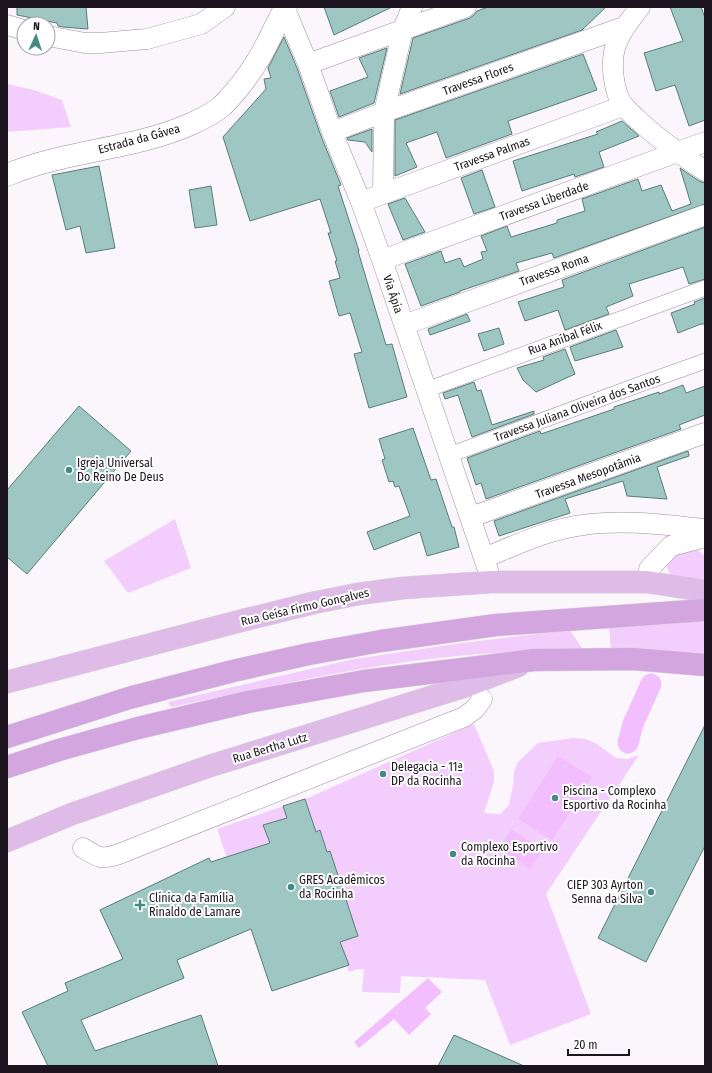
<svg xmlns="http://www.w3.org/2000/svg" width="712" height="1073" viewBox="0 0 712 1073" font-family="'Fira Sans Condensed',sans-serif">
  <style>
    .green { fill: #f3cefc }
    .water { fill: #f2befe }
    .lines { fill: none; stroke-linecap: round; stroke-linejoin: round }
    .canal { stroke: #f2befe; stroke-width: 21 }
    .building { fill: #9ec7c3; stroke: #577d79 }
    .pedestrian-casing { stroke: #a08ca5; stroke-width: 16 }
    .minor-casing { stroke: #a08ca5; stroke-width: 21 }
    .tertiary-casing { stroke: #a08ca5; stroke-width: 23 }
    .primary-casing { stroke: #d6d5d6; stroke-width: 23 }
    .trunk-casing { stroke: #d6d5d6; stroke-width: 23 }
    .pedestrian { stroke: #fff; stroke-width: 15 }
    .minor { stroke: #fff; stroke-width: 20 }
    .tertiary { stroke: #fff; stroke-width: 22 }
    .primary { stroke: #dfbce8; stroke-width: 22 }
    .trunk { stroke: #d4a6e0; stroke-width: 22 }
    .poi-dot { fill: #438a84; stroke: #fff; stroke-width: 1.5 }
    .labels { text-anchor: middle; stroke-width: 4; stroke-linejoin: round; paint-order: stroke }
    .street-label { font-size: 12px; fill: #1c141e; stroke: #fff }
    .poi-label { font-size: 12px; fill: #1c141e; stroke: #fff; text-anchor: start }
  </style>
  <rect width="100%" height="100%" fill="#fbf6fc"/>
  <path class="green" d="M7,84l27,6 28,10 9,27 -64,5z
    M175,519l16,49 -63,25 -24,-32z
    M673,547h21l11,9v27l-34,-6 -6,-15z
    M705,621v34l-94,-6 -2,-21z
    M570,630l12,18c-54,3 -108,5 -161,12 -84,11 -167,30 -250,47l-3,-5 186,-43 108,-16z
    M474,724l20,47v11l-10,31 16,1 9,-9 4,-19 1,-15 4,-9 20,-19 35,-5 13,1 11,5 19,14 11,1 12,-4 -93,139 45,120 -81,31 -25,-65 -84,-4 -1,17 -38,-1 2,-23h-6l-9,3 -2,-6 -75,25 -55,-162 93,-32z"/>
  <path class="water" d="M558,756l34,21 -40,63 -34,-21z
    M511,829l32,21 -13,19 -31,-21z
    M428,978l14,14 -17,16 6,6 -22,21 -15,-16 -35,29 -5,-6z"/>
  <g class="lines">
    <path class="canal" d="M628,743l5,-19 18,-40"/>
  </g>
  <path class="building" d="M17,7h69l2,22 -25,-2 -5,-1 -1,-3 -40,-8z
    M324,7h68l-58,28z
    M488,7h118l-24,23 -182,64 13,-56 57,-20 4,-3 3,-4z
    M670,7h31l4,11v102l-16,6 -14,-41 -19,6 -12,-38 39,-12z
    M284,37l13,31 24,68 20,49 -3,1 21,65h-1l28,94 6,-1 15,53 -38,11 -15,-54 8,-2 -12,-39 -11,3 -10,-35 11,-3 -5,-17h2l-9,-28h3l-11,-34 -70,22 -27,-84 43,-48 -2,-10 7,-1 -3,-10z
    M387,48l-13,55 -35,14 -9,-26 38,-14 -9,-19z
    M583,54l14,36 -89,31 4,13 -66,24 -9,-26 -31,11 11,24 -22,9v-56z
    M622,121l17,15 -40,16 5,15 -29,10 -1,-3 -52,17 -9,-30 85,-27 -2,-2z
    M372,129v23l-7,-10 -17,-2 -1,-2z
    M99,166l16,82 -29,5 -6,-27 -14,4 -14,-55z
    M680,168l19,13 6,2v21l-151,54 -2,-5 -36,10 3,8 -59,20v1l-39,14 -16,-42 36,-13 4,12 15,-5 4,9 19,-8 -2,-7 6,-1 -6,-15 26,-10 4,11 46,-14v-3l28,-9 -3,-12 56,-20 4,12 19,-6 11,26 19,-7z
    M482,170l13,37 -21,7 -13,-36z
    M211,186l6,39 -22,3 -6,-38z
    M405,198l20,34 -22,8 -15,-36z
    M705,227v52l-16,5 -6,-17 -54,17 4,12 -27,11 3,7 -44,16 -7,-20 -33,11 -7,-19 46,-15 -2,-7z
    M705,298v26h-4l-23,9 -7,-20 24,-9 -1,-2z
    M467,314l3,7 -40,14 -2,-6z
    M499,328l5,16 -20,7 -6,-17z
    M616,330l7,17 -48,14 -5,-14z
    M565,349l10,25 -39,18 -13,-12 -6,-12 27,-8 -1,-3z
    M474,382l3,9 4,-1 11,35 42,-14v3l-62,23 -14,-42 -13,4 -2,-6z
    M683,385l3,8 19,-7v29l-26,10 2,4 -195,70 -5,-16 -5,2 -9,-27 73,-27 1,3 73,-25v-2l45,-15v2z
    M79,406l52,45 -104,123 -20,-17v-67z
    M413,428l18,52 5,-1 16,48h2l5,20 -32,9 -7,-24 -46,18 -7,-18 43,-16 -11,-30 -4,1 -2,-6 -4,1 -7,-22 3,-1 -6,-20z
    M688,451l1,5 -32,11 10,32 -40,-3 -4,-15 -58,18 5,14 -71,23 -5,-15z
    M705,725v121l-59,116 -48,-24z
    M305,799l11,33 4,-2 7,22 3,-1 28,85 -18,6 9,23 -77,26 -21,-62 -74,31 7,18 -103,42 14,31 106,-36 17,51h-170l-26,-54 46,-21 -3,-8 58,-24 -23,-49 109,-52 2,4 59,-19 -7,-18 24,-7 -4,-12z
    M454,1035l70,31h-86z"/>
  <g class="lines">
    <g class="pedestrian-casing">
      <path id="pedestrian" d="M426,390l279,-102
        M449,455l189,-70 67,-24"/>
    </g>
    <g class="minor-casing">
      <path id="minor" d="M640,7c-9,12 -19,23 -24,38 -6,16 -3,48 8,61 4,5 9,9 13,13 21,20 44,36 68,52
        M285,9l23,55 24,68 29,70 21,58 105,307 4,15
        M7,25l17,5
        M48,36l37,7h15l47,-4 54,-15 24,-17
        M308,64l158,-57
        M332,132l52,-20 240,-85
        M383,194l1,-82 19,-83 9,-22
        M361,202l262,-96
        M382,260l323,-118
        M404,325l301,-110
        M471,517l234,-84
        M484,558c32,-13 65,-29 99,-33 40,-6 82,0 122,4
        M647,582l2,-13 22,-23 34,-9
        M83,848c16,10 18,12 36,6l345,-137 11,-8 7,-10"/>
    </g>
    <g class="tertiary-casing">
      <path id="tertiary" d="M7,175c59,-25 125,-25 184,-51 11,-5 22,-10 31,-18 13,-13 25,-28 34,-43 12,-18 19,-38 30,-56"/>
    </g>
    <g class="primary-casing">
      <path id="primary" d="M7,682l237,-62 69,-17 45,-9 45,-6 88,-6h156l58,9
        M7,841l65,-27 138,-48 256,-80 52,-20"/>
    </g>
    <g class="trunk-casing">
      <path id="trunk" d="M7,737l122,-39 104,-27 76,-17 72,-13 115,-16 209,-15
        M7,767l52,-17 79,-22 110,-26 116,-21 170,-21 99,-1 72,6"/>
    </g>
    <use href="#pedestrian" class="pedestrian"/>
    <use href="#minor" class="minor"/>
    <use href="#tertiary" class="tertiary"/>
    <use href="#primary" class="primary"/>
    <use href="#trunk" class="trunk"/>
  </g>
  <g class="poi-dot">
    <circle cx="69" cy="470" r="4"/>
    <circle cx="383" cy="774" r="4"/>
    <circle cx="555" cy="798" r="4"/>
    <circle cx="453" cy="854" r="4"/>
    <circle cx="291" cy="887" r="4"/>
    <circle cx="651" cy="892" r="4"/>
    <path d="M138 899h4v4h4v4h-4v4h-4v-4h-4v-4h4z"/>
  </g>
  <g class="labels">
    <g class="street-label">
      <text transform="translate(478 79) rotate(-20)" y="4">Travessa Flores</text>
      <text transform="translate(139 139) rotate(-15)" y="4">Estrada da Gávea</text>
      <text transform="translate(492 154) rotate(-20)" y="4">Travessa Palmas</text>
      <text transform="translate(544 201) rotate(-20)" y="4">Travessa Liberdade</text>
      <text transform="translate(554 270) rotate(-20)" y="4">Travessa Roma</text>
      <text transform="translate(393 294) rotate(72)" y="4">Via Ápia</text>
      <text transform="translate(565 338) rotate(-20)" y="4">Rua Aníbal Félix</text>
      <text transform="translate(577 408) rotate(-20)" y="4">Travessa Juliana Oliveira dos Santos</text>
      <text transform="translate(588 476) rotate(-20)" y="4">Travessa Mesopotâmia</text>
      <text transform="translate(305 607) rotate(-13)" y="4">Rua Geísa Firmo Gonçalves</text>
      <text transform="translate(270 748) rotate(-17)" y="4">Rua Bertha Lutz</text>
    </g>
    <g class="poi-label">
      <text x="77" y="467">Igreja Universal<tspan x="77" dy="14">Do Reino De Deus</tspan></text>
      <text x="391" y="771">Delegacia - 11ª<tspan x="391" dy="14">DP da Rocinha</tspan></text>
      <text x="563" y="795">Piscina - Complexo<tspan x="563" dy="14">Esportivo da Rocinha</tspan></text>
      <text x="461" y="851">Complexo Esportivo<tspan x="461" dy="14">da Rocinha</tspan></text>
      <text x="299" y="884">GRES Acadêmicos<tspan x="299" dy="14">da Rocinha</tspan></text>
      <text x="643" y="889" text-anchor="end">CIEP 303 Ayrton<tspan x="643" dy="14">Senna da Silva</tspan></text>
      <text x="149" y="902">Clínica da Família<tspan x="149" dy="14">Rinaldo de Lamare</tspan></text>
    </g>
  </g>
  <rect width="712" height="1073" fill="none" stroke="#1c141e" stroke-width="16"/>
  <g transform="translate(36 36) rotate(3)"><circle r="19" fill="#ffffff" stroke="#a4a1a5"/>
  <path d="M0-3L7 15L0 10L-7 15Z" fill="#438a84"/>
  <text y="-6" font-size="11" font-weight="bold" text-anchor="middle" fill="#1c141e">N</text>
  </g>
  <path d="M568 1049v6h61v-6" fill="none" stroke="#1c141e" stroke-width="2"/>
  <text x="574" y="1049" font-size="12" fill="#1c141e" stroke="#ffffff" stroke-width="3" paint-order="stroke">20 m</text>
</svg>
